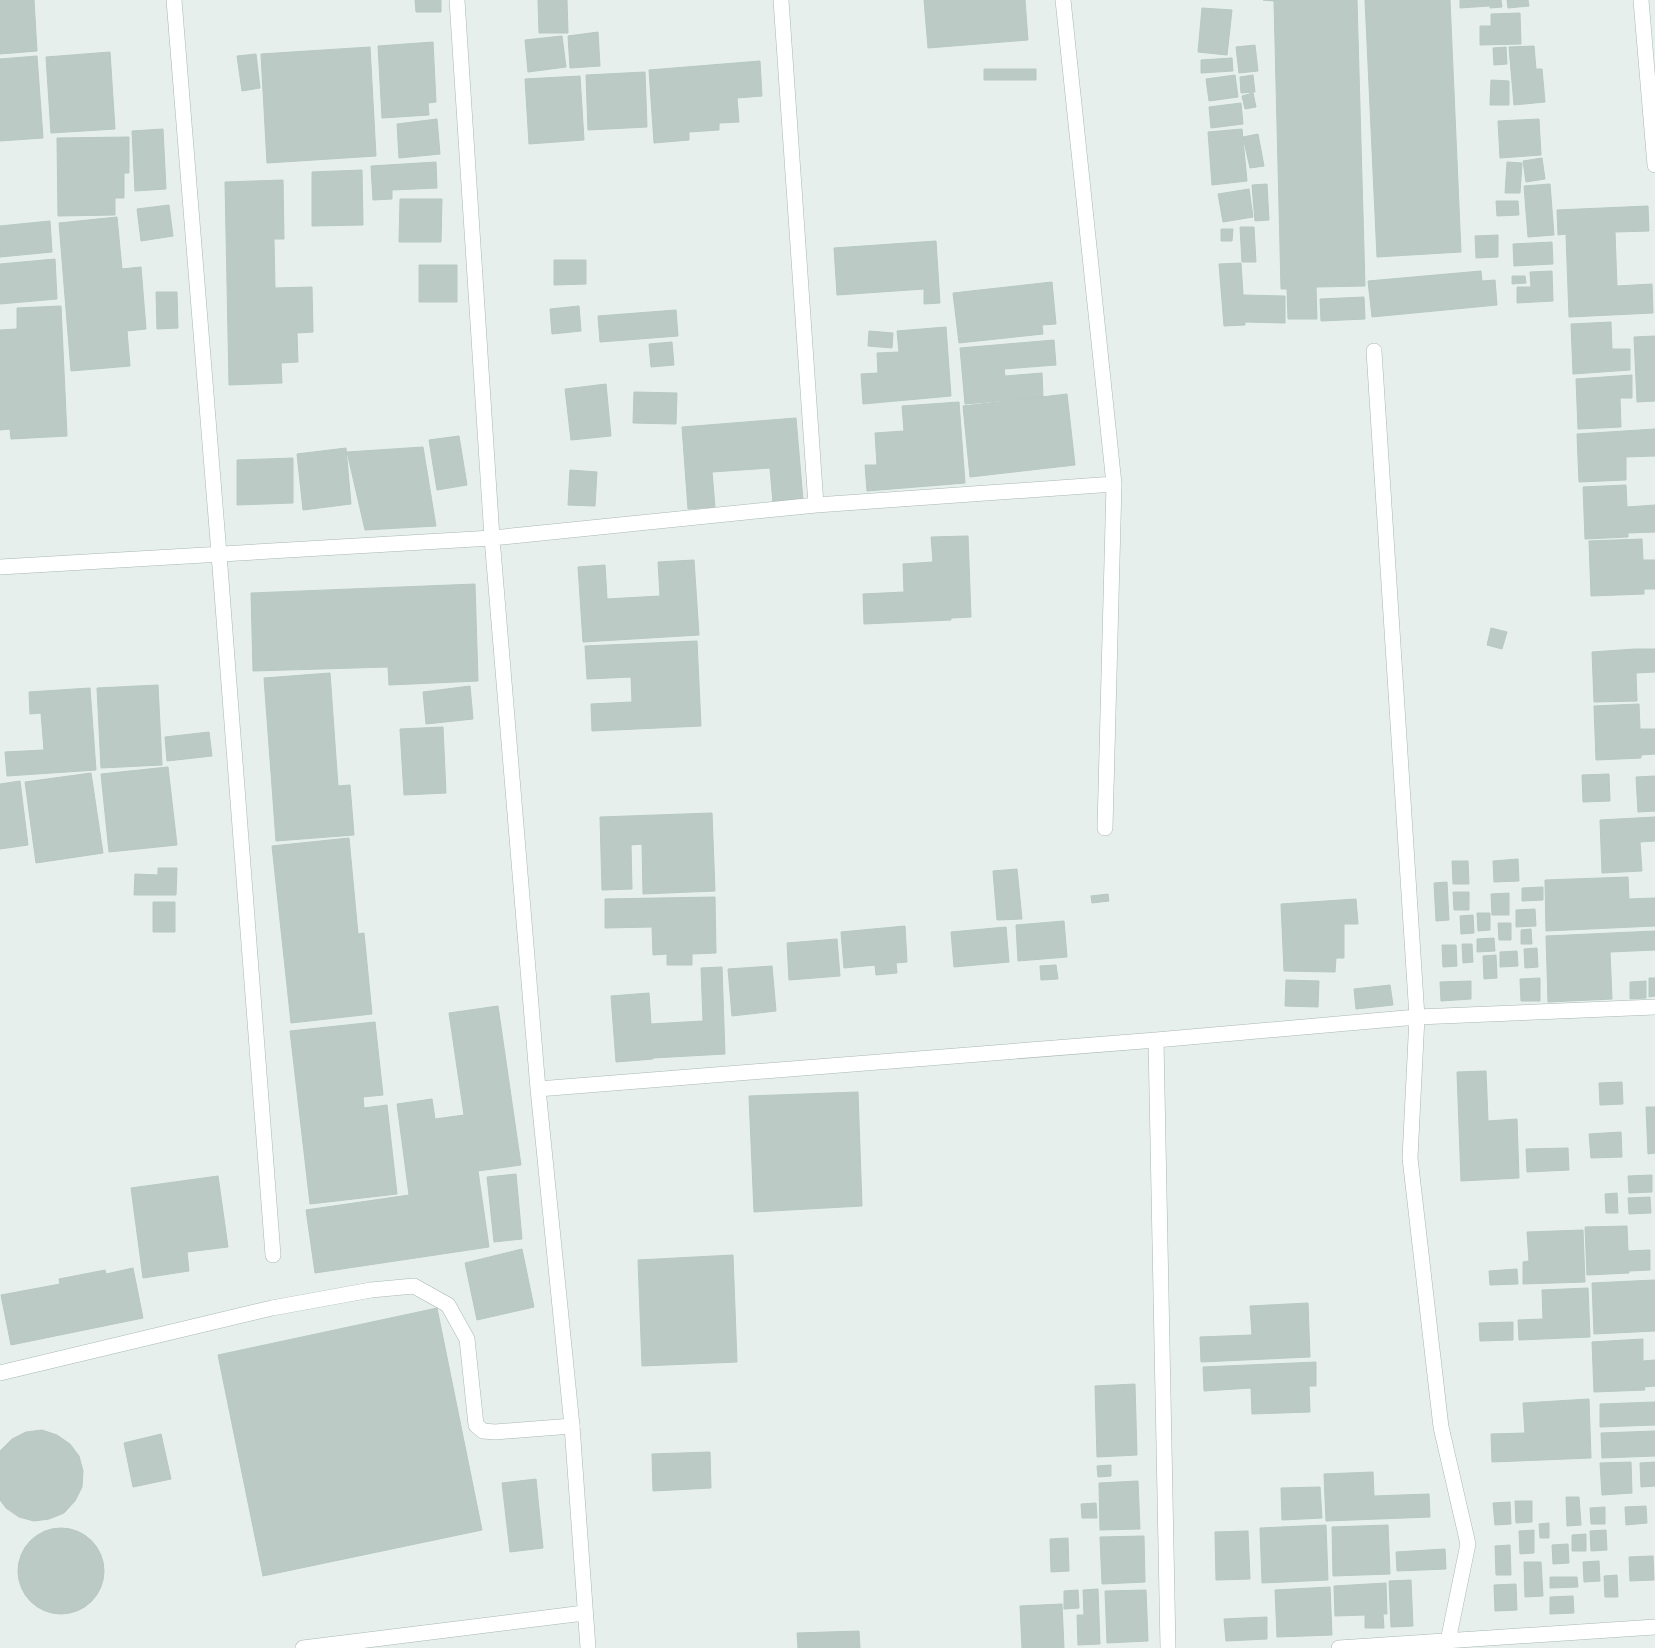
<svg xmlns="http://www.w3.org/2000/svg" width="1655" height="1648" viewBox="0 0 1655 1648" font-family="'Open Sans',sans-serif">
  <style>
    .building { fill: #bbcac4; stroke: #b8c9c2 }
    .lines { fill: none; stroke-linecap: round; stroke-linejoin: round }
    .lane-casing { stroke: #a8b8b2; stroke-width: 16 }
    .street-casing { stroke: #a8b8b2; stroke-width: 16 }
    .lane { stroke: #fff; stroke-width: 15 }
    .street { stroke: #fff; stroke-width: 15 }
  </style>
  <rect width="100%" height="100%" fill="#e6efeb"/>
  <path class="building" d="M0,0h34l3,51 -37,3z
    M415,0h26v12h-25z
    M538,0h29l1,33h-29z
    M924,0h101l3,40 -100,8z
    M1263,0h94l8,286 -49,1 1,32h-29l-1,-30h-6l-7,-288z
    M1365,0h85l11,252 -84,5z
    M1460,0h29v6l-29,2z
    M1489,0h12l1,7 -12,1z
    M1507,0h21l1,6 -21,2z
    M1202,8l30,2 -5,45 -29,-3z
    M1520,13l1,31 -41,1v-19h11v-12z
    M598,32l2,34 -30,2 -2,-32z
    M562,36l4,31 -38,5 -3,-32z
    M433,42l3,60 -8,1 1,12 -47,3 -4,-72z
    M1255,45l3,26 -19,2 -3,-26z
    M1534,46l2,23h6l3,33 -31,3 -5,-58z
    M370,47l6,109 -109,7 -6,-109z
    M1506,47l1,17 -13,1 -1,-17z
    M110,52l5,77 -64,4 -5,-76z
    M256,54l4,34 -18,3 -5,-35z
    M37,56l6,82 -43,3v-82z
    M1232,58l1,13 -32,2v-13z
    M760,61l2,35 -25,2 2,24 -20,1v7l-30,2v8l-35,3 -5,-73z
    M984,69h52v11h-52z
    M645,72l2,55 -59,3 -2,-55z
    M1235,75l3,22 -29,4 -3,-22z
    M1253,75l2,17 -14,1 -1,-16z
    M580,76l4,64 -55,4 -4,-65z
    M1491,80l18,1v24h-19z
    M1253,93l3,14 -11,2 -3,-13z
    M1241,103l2,21 -32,4 -2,-21z
    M437,119l3,35 -41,4 -2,-34z
    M1539,119l2,36 -41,3 -2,-37z
    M163,129l3,60 -31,2 -3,-60z
    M1242,129l5,52 -35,4 -4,-53z
    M1258,134l6,32 -14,2 -7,-31z
    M129,137v36h-5v25h-9v17l-57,1 -1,-78z
    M1542,158l3,21 -19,3 -3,-21z
    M436,162l1,26 -45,2v9l-19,1 -2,-34z
    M1507,162l15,1 -2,30h-15z
    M362,170l1,55 -51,1v-54z
    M283,180l1,59h-10l1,49 37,-1 1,45 -16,1 1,29 -17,1 1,20 -53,2 -4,-203z
    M1267,184l2,36 -14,1 -3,-36z
    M1550,184l4,51 -26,2 -4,-51z
    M1249,189l4,28 -30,5 -5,-28z
    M400,199h42l-1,43h-42z
    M1496,201h22l1,14 -22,1z
    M169,205l4,31 -32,5 -4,-32z
    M1648,206l1,25 -34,1 2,54 35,-2 1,29 -84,4 -3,-83 -8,1 -1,-25z
    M117,217l5,52 19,-2 5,62 -19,2 3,35 -59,5 -12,-148z
    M50,221l2,31 -52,5v-31z
    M1240,227h14l2,35h-14z
    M1221,229h12l-1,12h-11z
    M1498,235v22l-22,1 -1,-22z
    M936,241l4,62 -16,1v-15l-87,6 -3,-47z
    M1552,242l1,22 -39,2 -1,-22z
    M55,259l2,40 -57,5v-40z
    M554,260h32v24l-32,1z
    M1241,263l2,32 42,1v27l-40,-1v3l-21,1 -5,-62z
    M419,265h38v37h-38z
    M1481,271l1,10 13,-1 2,25 -125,12 -4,-36z
    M1552,271l1,30 -36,2v-16h14l-1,-15z
    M1512,276h13l1,7 -14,1z
    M1052,282l4,42 -14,1 1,9 -84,9 -6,-50z
    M156,292h21l1,36 -21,1z
    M1364,297l1,22 -44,2 -1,-22z
    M61,306l6,130 -56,3 -1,-10 -10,1v-100l17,-1v-21z
    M579,306l2,25 -29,3 -2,-25z
    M676,310l2,26 -78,6 -2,-26z
    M1611,322l1,27h18v21l-57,4 -2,-50z
    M946,327l5,69 -88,8 -2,-30 17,-1 -1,-20 22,-1 -2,-21z
    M869,331l24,2 -1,15 -24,-2z
    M1655,336v65l-18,1 -3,-65z
    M1054,340l2,25 -52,4 1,7 37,-3 1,24 -78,7 -5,-56z
    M672,342l2,23 -23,2 -2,-23z
    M1632,375v23h-12l1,29 -43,2 -2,-50z
    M606,384l5,52 -40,4 -6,-51z
    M634,392l43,1 -1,31 -43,-1z
    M1067,394l8,71 -105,12 -7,-71z
    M959,402l6,81 -98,8 -2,-26h12l-2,-32 29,-2 -2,-25z
    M796,418l7,82 -30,3 -3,-35 -58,4 3,35 -27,2 -6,-82z
    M1655,429v27l-29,1v23l-47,2 -2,-48z
    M459,436l8,49 -30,5 -8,-50z
    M423,447l13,79 -71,4 -18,-78z
    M346,448l5,56 -48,6 -6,-56z
    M293,458v45l-56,2v-45z
    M570,470l27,2 -2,34 -27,-1z
    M1626,485l1,22 28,-2v27l-27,1v4l-43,2 -2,-52z
    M968,536l3,81 -20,1v2l-87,4 -1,-30 41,-2 -1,-28 30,-2 -2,-25z
    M1642,539l1,21h12v29h-11v5l-53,2 -2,-55z
    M694,560l5,75 -116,7 -5,-75 27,-2 2,34 53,-3 -2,-34z
    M475,584l3,97 -89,4 -1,-18 -135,4 -2,-78z
    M1491,628l16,4 -5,17 -15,-4z
    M697,641l4,85 -109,5 -1,-27 41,-2 -1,-25 -44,2 -2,-33z
    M1635,649h20v23l-19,1 1,28 -43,1 -2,-50z
    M330,673l8,113 12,-1 4,50 -78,6 -12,-163z
    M158,685l4,80 -61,3 -4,-80z
    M470,686l3,33 -47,5 -3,-32z
    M90,688l6,82 -89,6 -2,-24 39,-2 -3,-37 -11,1 -1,-22z
    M1639,704l1,25h15v25l-14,1v3l-45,2 -2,-54z
    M443,727l3,66 -42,2 -4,-66z
    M209,732l3,24 -45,5 -2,-24z
    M168,767l9,78 -68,7 -8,-78z
    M91,773l12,80 -67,10 -11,-81z
    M1609,774l1,27 -27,1 -1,-27z
    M1655,776v35l-17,1 -2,-35z
    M20,781l8,64 -28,4v-65z
    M712,813l3,78 -72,3 -1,-50 -11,1 1,44 -30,1 -2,-73z
    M1655,817v24l-15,1 2,29 -40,2 -2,-53z
    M349,838l9,96 6,-1 8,81 -81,9 -19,-177z
    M1518,859l1,22 -25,1 -1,-21z
    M1452,861h16l1,23h-16z
    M158,868h19l-1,27h-42l1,-21 23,1z
    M1017,869l5,50 -25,1 -4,-49z
    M1628,877l1,22 26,-1v28l-109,5 -1,-51z
    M1447,882l2,38 -13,1 -2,-38z
    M1543,887v13l-21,1v-13z
    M1453,892h16v18h-15z
    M1509,893v22h-17l-1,-21z
    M1108,894l1,7 -17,2 -1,-7z
    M715,897l1,56 -24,1v11h-25v-11l-14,1 -1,-28 -47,1v-29z
    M1356,899l2,25h-14v34h-8l-1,14 -51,-1 -3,-67z
    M153,902h22v30h-22z
    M1535,909l1,17 -20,1v-17z
    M1477,913h13v17l-12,1z
    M1473,915l1,18 -13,1 -1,-18z
    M1064,921l3,36 -49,4 -2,-36z
    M1498,923h13v17h-12z
    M905,926l2,36 -11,1 1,10 -21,2 -1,-10 -31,3 -3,-36z
    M1006,927l3,35 -55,5 -3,-35z
    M1531,929l1,15h-11v-14z
    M1655,931v19l-45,2 2,47 -64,3 -2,-66z
    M1494,938l1,13 -18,1v-13z
    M837,939l3,37 -51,4 -2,-37z
    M1462,944h10l1,18 -10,1z
    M1442,945h14l1,21 -14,1z
    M1537,948l1,19 -13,1 -1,-19z
    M1517,951l1,15 -18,1v-15z
    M1496,955l1,23 -13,1 -1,-23z
    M1056,965l2,14 -17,1 -1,-14z
    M772,966l4,45 -44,5 -4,-47z
    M722,967l3,87 -72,4v1l-37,3 -5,-66 38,-3 2,31 52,-3 -2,-53z
    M1540,978v23h-19l-1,-22z
    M1649,978h6v18l-6,1z
    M1286,980l33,1 -1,26 -33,-1z
    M1471,981v18l-30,2 -1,-19z
    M1646,981v17l-16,1v-17z
    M1390,985l3,20 -37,4 -2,-20z
    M498,1006l23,159 -43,6 11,76 -174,26 -9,-63 103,-15 -12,-91 35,-5 3,20 29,-4 -15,-102z
    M375,1022l8,73 -20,2 1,11 23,-3 10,89 -87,10 -20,-173z
    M1486,1071l2,50 29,-2 2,59 -58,3 -4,-109z
    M1622,1082l1,22 -23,1 -1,-22z
    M858,1092l4,114 -108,6 -5,-116z
    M1646,1107h9v46l-7,1z
    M1621,1132l1,25 -31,1 -2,-24z
    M1568,1148l1,22 -42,2 -1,-23z
    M516,1174l6,65 -28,3 -7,-65z
    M1652,1175v17l-23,1 -1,-17z
    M218,1176l10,71 -41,5 2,19 -46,7 -12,-90z
    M1617,1193l1,20h-12l-1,-19z
    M1650,1197l1,16 -22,1 -1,-16z
    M1627,1226l1,25 22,-1v20l-21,1v2l-42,2 -2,-48z
    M1583,1230l2,52 -62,2v-22l6,-1 -2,-29z
    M522,1249l12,58 -57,13 -12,-57z
    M733,1255l4,107 -95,4 -4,-106z
    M133,1268l10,50 -132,27 -10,-50 59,-11 -1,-5 46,-9 1,4z
    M1517,1269l1,15 -28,1 -1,-14z
    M1655,1280v51l-61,3 -2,-51z
    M1588,1288l2,49 -71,3 -1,-20 25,-1 -1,-29z
    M1308,1303l2,54 -109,5 -1,-25 52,-2 -2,-29z
    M437,1308l45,222 -219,46 -45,-221z
    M1513,1322v18l-33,1 -1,-18z
    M1643,1339v22l12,-1v26l-11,1 1,3 -51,2 -2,-50z
    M1316,1362v24h-7l1,26 -58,2 -1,-26 -47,3 -1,-24z
    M1135,1384l2,71 -40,2 -2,-71z
    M1589,1399l2,59 -99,4 -1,-28 34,-1 -2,-30z
    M1655,1402v23l-55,2v-23z
    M42,1430l15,5 13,9 9,12 4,15 -1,16 -7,14 -11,12 -15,6 -15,2 -15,-4 -13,-9 -6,-8v-49l12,-12 14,-7z
    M1655,1431v25l-53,2 -1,-25z
    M161,1434l10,45 -38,8 -9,-44z
    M710,1452l1,36 -58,3 -1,-37z
    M1631,1462l1,31 -30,2 -2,-32z
    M1655,1462v24l-14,1 -1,-24z
    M1111,1465v11l-13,1 -1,-11z
    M1373,1472l1,24 55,-2 1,23 -104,4 -2,-47z
    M536,1479l7,69 -33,4 -8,-69z
    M1138,1481l2,48 -40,1 -1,-47z
    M1320,1487l2,31 -40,2 -1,-32z
    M1566,1497h13l2,28 -14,1z
    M1515,1501h17v21l-16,1z
    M1510,1502l1,22 -16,1 -2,-22z
    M1096,1503l1,15h-15l-1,-14z
    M1646,1506l1,17 -21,2 -1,-18z
    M1605,1507v17h-14l-1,-16z
    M1549,1523v15h-9l-1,-14z
    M1326,1525l2,55 -66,3 -2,-55z
    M1388,1525l2,49 -57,2 -1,-49z
    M18 1571a43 43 0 1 1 86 0a43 43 0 1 1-86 0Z
    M1534,1530v23l-14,1 -1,-23z
    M1606,1530l1,20 -16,1 -1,-20z
    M1248,1531l2,48 -34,1 -1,-48z
    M1586,1534v17h-14v-16z
    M1144,1536l1,46 -43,2 -2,-47z
    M1068,1538l1,33 -18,1 -1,-33z
    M1568,1544l1,19 -16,1 -1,-19z
    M1510,1545l1,30h-15l-1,-29z
    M1445,1549l1,20 -49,2 -1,-19z
    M1653,1556l1,24 -24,1 -1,-24z
    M1599,1561l1,20 -16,1 -1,-20z
    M1524,1562h17l2,34 -18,1z
    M1617,1575l1,22h-13l-1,-21z
    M1550,1577h27l1,10 -28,1z
    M1411,1580l2,46 -22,1 -2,-46z
    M1386,1583l1,31h-4l1,14h-19v-13l-30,1 -1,-30z
    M1516,1584l1,26 -22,1 -1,-26z
    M1330,1587l2,48 -55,2 -2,-47z
    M1098,1589l2,55 -22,1 -1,-30h7l-1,-25z
    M1078,1590l1,18 -15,1v-18z
    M1146,1590l2,51 -41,2 -2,-52z
    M1573,1596l1,17 -24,1v-17z
    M1062,1604l2,44h-42l-2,-42z
    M1267,1617v22l-41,2 -2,-22z
    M859,1631l1,17h-62l-1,-15z"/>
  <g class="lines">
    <g class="lane-casing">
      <path id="lane" d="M0,1373l272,-65 99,-18 43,-4 34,19 19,34 9,86 7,6 12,1 77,-6"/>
    </g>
    <g class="street-casing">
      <path id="street" d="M174,0l45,554 54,701
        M457,0l35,538 46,551 34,337 16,222
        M781,0l35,505
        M1063,0l51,484 -9,344
        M1641,0l14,165
        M1374,351l43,666 -7,141 31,269 27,117 -20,97v7
        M0,567l492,-29 324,-33 298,-21
        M1156,1040l12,608
        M538,1089l618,-49 261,-23 238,-10
        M303,1648l281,-35
        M1339,1648l316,-21"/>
    </g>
    <use href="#lane" class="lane"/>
    <use href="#street" class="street"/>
  </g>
</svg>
